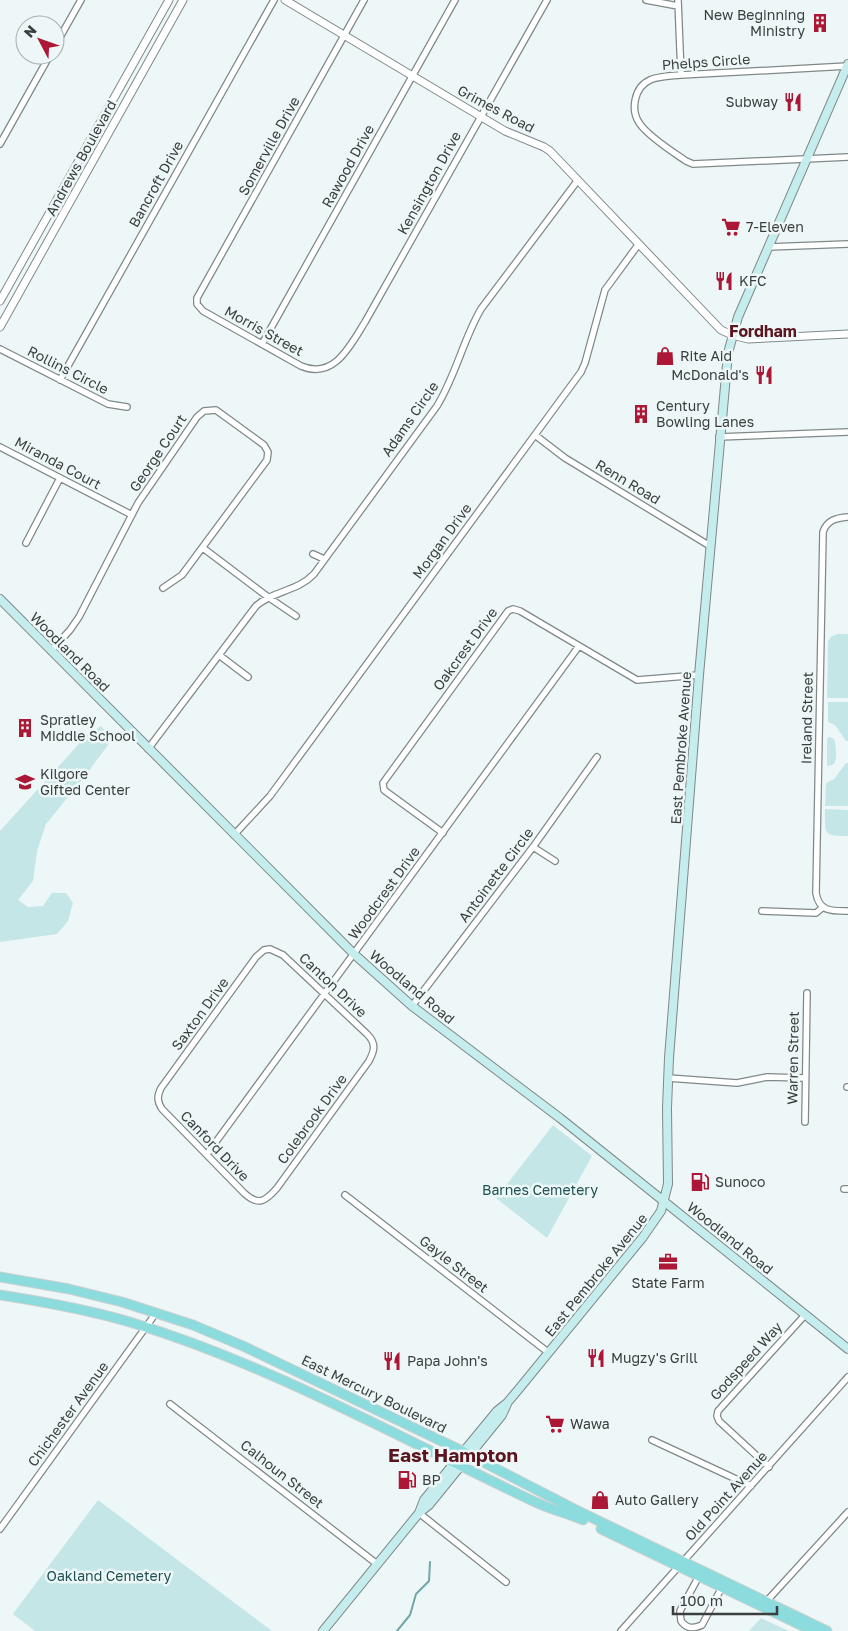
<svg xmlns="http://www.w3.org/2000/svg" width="848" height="1631" viewBox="0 0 848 1631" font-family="'Golos Text',sans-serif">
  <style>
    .green { fill: #c4e6e7 }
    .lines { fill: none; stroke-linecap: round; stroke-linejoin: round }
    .stream { stroke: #71a7a8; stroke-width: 2 }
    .minor-casing { stroke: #808888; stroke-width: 8 }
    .tertiary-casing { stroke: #808888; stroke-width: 9 }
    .secondary-casing { stroke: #808888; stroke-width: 10 }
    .primary-casing { stroke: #d0d1d1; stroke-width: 11 }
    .minor { stroke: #fff; stroke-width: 5.5 }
    .tertiary { stroke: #fff; stroke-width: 7 }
    .secondary { stroke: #c5edee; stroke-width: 8 }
    .primary { stroke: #8cdbdd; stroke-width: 9 }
    .labels { text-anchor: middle; stroke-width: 5; stroke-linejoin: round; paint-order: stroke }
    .poi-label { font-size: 14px; fill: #3a3e3e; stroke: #eef7f7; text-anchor: start }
    .street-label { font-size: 14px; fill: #3a3e3e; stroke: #eef7f7 }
    .park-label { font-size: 14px; fill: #1f5051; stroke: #eef7f7 }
    .quarter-label { font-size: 16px; font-weight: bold; fill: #5b151e; stroke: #eef7f7 }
    .district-label { font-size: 19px; font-weight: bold; fill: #5b151e; stroke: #eef7f7 }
  </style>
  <rect width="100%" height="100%" fill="#eef7f7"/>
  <path class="green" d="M838,634h10v64h-21l1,-57 4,-5z
    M828,702h20v39h-2l-11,-16 -7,-3z
    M101,726l8,10 -1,9 -26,35 -36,44 -9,27 -4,30 -15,19 10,7 15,-1 9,-13h14l7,10 -5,18 -11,13 -57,8v-111l86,-95z
    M830,737l4,2c2,5 3,18 1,23 -2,4 -5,3 -8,4v-28z
    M846,763h2v43h-23l1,-23 8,-4z
    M825,809l23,1v26c-26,0 -23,-3 -23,-27z
    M553,1125l39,31 -45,82 -51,-40z
    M98,1500l174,131h-237l-22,-17z
    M761,1618l28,13h-40z"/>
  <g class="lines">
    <path class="stream" d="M397,1631l13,-16 6,-21 13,-13 1,-19"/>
    <g class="minor-casing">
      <path id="minor" d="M364,0l-167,298v6l6,7 98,55c33,14 49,-20 64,-44l182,-322
        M646,0l32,6
        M678,0l3,75
        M55,46l26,-46
        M848,66l-167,9c-9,1 -22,1 -31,5 -16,7 -20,31 -10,44 9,13 33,28 46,37l7,3 155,-7
        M0,144l50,-89
        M768,247l80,-3
        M262,344l193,-344
        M0,349l108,55 19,3
        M60,380l214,-380
        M535,435l30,23 145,88
        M719,437l129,-5
        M0,447l132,68
        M848,517c-12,1 -21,3 -25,15l-7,361c3,19 16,18 32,18
        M26,543l34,-65
        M203,548l65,49 28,19
        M313,554l11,5
        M51,651l19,-21 9,-13 59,-114 59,-86 7,-6 12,-1 48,35 4,7 -1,8 -85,115 -19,13
        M219,655l29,22
        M148,749l108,-143c18,-16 41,-14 58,-32l123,-168c19,-31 26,-66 44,-97l97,-129
        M443,833l-55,-40 -4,-3 -1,-7 125,-172 5,-2 7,2 117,69 62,-5
        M234,835l36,-39 311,-424 4,-9 20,-73 33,-45
        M533,847l22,14
        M762,911l54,2 6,-5
        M270,949l13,6 84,79c9,9 8,16 2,27l-92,127c-12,14 -19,18 -33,5l-82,-84c-5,-8 -5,-13 -1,-21l95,-131 8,-7z
        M412,1006l121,-159 64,-90
        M668,1078l69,5 30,-6 38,1
        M847,1087h1
        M805,1122l2,-129
        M207,1154l372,-508
        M844,1189h4
        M345,1195l204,158
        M170,1404l207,160
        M652,1440l99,46
        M769,1467l-50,-46 -2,-5 1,-5 87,-96
        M419,1513l87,69
        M0,1529l156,-216
        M699,1576l-19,35 1,10c6,8 12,8 21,4l20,-38
        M765,1603l83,-91
        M621,1631l227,-254"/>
    </g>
    <g class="tertiary-casing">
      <path id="tertiary" d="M285,0l220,131 39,16 6,4 171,179 11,5 16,4 100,-5
        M0,301l169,-301
        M0,327l183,-327"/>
    </g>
    <g class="secondary-casing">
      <path id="secondary" d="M0,599l354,355 58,52 148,112 288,231
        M419,1513l5,-13 31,-38 42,-51 10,-8 11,-13 125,-153 18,-26 7,-27 -1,-76 2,-50 30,-383 29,-322 10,-36 110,-253
        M323,1631l96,-118 10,-8 73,-90 5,-11"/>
    </g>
    <g class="primary-casing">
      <path id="primary" d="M0,1277l69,12 53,13 71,23 50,21 213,102 118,61 253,122
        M0,1295c45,7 90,15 133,28 140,43 269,116 400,178 16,8 34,12 50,19
        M601,1529l212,102"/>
    </g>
    <use href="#minor" class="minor"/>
    <use href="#tertiary" class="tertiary"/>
    <use href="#secondary" class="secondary"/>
    <use href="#primary" class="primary"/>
  </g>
  <defs>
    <g id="building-bare" transform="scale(1.5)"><path d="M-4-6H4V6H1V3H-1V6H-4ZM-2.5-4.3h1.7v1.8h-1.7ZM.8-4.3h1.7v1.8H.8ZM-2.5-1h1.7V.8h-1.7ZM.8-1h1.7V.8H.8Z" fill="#ac1735" stroke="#eef7f7" stroke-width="2.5" paint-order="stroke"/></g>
    <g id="restaurant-bare" transform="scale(1.5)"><path d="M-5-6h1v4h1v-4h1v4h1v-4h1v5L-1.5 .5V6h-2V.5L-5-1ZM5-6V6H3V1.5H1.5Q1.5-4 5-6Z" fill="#ac1735" stroke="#eef7f7" stroke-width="2.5" paint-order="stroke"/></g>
    <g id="supermarket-bare" transform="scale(1.5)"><path d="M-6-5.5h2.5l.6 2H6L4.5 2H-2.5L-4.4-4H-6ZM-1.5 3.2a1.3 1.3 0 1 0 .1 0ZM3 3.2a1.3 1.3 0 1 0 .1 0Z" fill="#ac1735" stroke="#eef7f7" stroke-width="2.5" paint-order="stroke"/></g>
    <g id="shop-bare" transform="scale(1.5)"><path d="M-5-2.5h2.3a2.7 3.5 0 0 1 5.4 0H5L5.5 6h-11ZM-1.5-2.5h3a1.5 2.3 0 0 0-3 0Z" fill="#ac1735" stroke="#eef7f7" stroke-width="2.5" paint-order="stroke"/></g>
    <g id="school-bare" transform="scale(1.5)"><path d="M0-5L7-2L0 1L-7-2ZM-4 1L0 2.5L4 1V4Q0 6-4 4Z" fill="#ac1735" stroke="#eef7f7" stroke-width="2.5" paint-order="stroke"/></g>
    <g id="fuel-bare" transform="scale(1.5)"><path d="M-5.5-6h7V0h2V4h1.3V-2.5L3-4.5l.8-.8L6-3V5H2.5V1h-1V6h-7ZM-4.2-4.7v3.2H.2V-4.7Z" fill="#ac1735" stroke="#eef7f7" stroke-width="2.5" paint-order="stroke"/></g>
    <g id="office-bare" transform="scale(1.5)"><path d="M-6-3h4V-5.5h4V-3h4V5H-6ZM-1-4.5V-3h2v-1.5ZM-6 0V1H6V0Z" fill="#ac1735" stroke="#eef7f7" stroke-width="2.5" paint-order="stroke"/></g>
  </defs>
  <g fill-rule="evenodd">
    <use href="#building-bare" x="820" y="23"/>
    <use href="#restaurant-bare" x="793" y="102"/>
    <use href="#supermarket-bare" x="731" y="227"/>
    <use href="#restaurant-bare" x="724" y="281"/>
    <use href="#shop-bare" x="665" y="356"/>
    <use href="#restaurant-bare" x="764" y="375"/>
    <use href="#building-bare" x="641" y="414"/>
    <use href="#building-bare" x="25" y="728"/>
    <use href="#school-bare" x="25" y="782"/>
    <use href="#fuel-bare" x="700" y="1182"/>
    <use href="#office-bare" x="668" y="1262"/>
    <use href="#restaurant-bare" x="596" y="1358"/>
    <use href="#restaurant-bare" x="392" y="1361"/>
    <use href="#supermarket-bare" x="555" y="1424"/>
    <use href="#fuel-bare" x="407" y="1480"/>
    <use href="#shop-bare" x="600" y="1500"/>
  </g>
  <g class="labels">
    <g class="poi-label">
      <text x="805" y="20" text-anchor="end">New Beginning<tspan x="805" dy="16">Ministry</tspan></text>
      <text x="778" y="107" text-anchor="end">Subway</text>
      <text x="746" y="232">7-Eleven</text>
      <text x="739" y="286">KFC</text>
      <text x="680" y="361">Rite Aid</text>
      <text x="749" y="380" text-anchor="end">McDonald's</text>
      <text x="656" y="411">Century<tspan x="656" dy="16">Bowling Lanes</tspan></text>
      <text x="40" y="725">Spratley<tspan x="40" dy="16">Middle School</tspan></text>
      <text x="40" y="779">Kilgore<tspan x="40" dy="16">Gifted Center</tspan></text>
      <text x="715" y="1187">Sunoco</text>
      <text x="668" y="1288" text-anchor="middle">State Farm</text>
      <text x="611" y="1363">Mugzy's Grill</text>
      <text x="407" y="1366">Papa John's</text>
      <text x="570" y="1429">Wawa</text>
      <text x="422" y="1485">BP</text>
      <text x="615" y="1505">Auto Gallery</text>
    </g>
    <g class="street-label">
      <text transform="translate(706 62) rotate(-4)" y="5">Phelps Circle</text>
      <text transform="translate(496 109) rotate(28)" y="5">Grimes Road</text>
      <text transform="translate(269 146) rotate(-61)" y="5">Somerville Drive</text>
      <text transform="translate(81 158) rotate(-61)" y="5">Andrews Boulevard</text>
      <text transform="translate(348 166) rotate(-61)" y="5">Rawood Drive</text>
      <text transform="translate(429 183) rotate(-61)" y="5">Kensington Drive</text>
      <text transform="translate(156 184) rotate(-61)" y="5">Bancroft Drive</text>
      <text transform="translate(264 331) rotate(29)" y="5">Morris Street</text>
      <text transform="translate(68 370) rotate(27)" y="5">Rollins Circle</text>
      <text transform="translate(410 419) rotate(-55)" y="5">Adams Circle</text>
      <text transform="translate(158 453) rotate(-56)" y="5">George Court</text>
      <text transform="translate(58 463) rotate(28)" y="5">Miranda Court</text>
      <text transform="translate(628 482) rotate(31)" y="5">Renn Road</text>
      <text transform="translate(442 541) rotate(-54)" y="5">Morgan Drive</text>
      <text transform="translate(465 649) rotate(-54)" y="5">Oakcrest Drive</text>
      <text transform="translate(70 652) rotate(45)" y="5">Woodland Road</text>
      <text transform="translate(807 718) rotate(-89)" y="5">Ireland Street</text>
      <text transform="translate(681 748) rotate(-86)" y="5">East Pembroke Avenue</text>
      <text transform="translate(496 875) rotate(-53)" y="5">Antoinette Circle</text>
      <text transform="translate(384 893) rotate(-54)" y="5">Woodcrest Drive</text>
      <text transform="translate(333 985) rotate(43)" y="5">Canton Drive</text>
      <text transform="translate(412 987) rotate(40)" y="5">Woodland Road</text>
      <text transform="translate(200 1014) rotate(-54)" y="5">Saxton Drive</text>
      <text transform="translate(793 1058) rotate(-89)" y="5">Warren Street</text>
      <text transform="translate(312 1119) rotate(-54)" y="5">Colebrook Drive</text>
      <text transform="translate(215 1146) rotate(46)" y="5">Canford Drive</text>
      <text transform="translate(730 1238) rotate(39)" y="5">Woodland Road</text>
      <text transform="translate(454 1264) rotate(38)" y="5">Gayle Street</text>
      <text transform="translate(596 1275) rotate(-51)" y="5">East Pembroke Avenue</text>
      <text transform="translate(746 1361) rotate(-48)" y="5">Godspeed Way</text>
      <text transform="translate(374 1394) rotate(26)" y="5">East Mercury Boulevard</text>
      <text transform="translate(68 1414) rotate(-54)" y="5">Chichester Avenue</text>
      <text transform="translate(282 1474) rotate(38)" y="5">Calhoun Street</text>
      <text transform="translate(726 1496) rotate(-48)" y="5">Old Point Avenue</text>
    </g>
    <g class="park-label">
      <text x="540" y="1195">Barnes Cemetery</text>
      <text x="109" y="1581">Oakland Cemetery</text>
    </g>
    <g class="quarter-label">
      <text x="763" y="337">Fordham</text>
    </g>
    <g class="district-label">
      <text x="453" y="1462">East Hampton</text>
    </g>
  </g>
  <g transform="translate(40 40) rotate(311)"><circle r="24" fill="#eef7f7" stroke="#a6adad"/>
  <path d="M0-4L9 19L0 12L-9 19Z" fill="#ac1735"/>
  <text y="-8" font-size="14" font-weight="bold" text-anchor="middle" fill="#3a3e3e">N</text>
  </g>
  <path d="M673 1606v8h104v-8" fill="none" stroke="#3a3e3e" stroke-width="2.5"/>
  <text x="680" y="1606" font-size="15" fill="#3a3e3e" stroke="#eef7f7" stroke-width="4" paint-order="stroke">100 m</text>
</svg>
